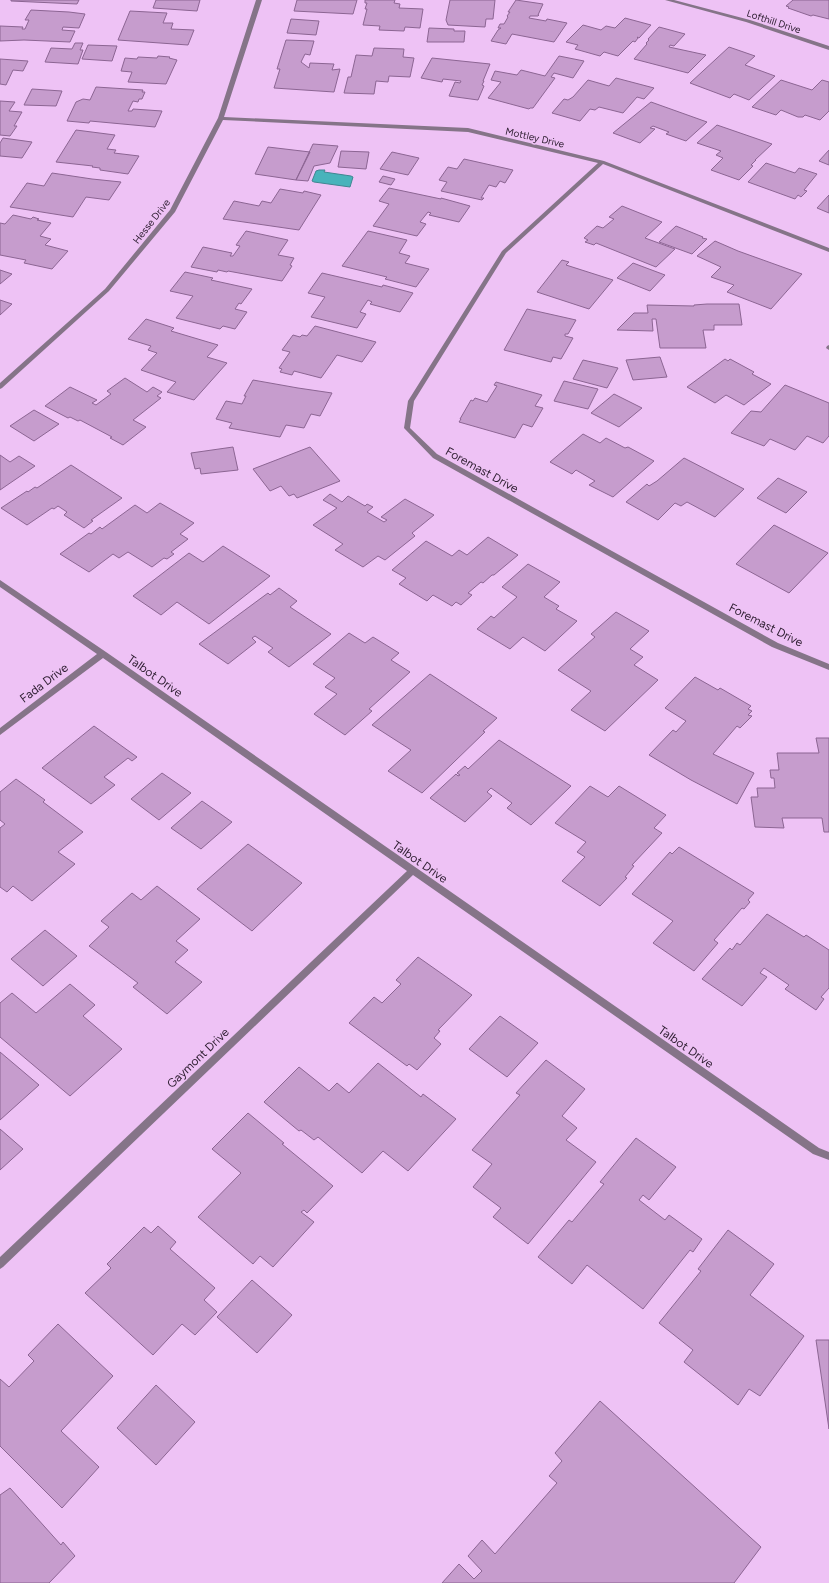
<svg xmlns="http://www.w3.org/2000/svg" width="829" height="1583" viewBox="0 0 829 1583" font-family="Figtree,sans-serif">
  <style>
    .water { fill: #48b3bb; stroke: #408691 }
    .building { fill: #c69ccd; stroke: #8c6593 }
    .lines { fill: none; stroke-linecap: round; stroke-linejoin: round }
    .minor { fill: #857488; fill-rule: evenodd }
    .labels { text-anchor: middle; stroke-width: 3; stroke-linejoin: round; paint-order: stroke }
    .far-street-label { font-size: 10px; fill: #2d1d30; stroke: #eec2f5 }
    .street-label { font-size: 12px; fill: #2d1d30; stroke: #eec2f5 }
  </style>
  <rect width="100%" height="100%" fill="#eec2f5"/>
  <path class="water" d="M319,170h6l-1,2 27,4 2,1 -3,10 -36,-5 -2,-1 4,-10z"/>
  <path class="building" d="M11,0h68l-2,4 -66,-3z
    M156,0h44l-3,11 -44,-3z
    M297,0h60l-4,14 -59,-3z
    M365,0h30l-1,3 6,1 -1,4 24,1 -3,19 -15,-1 -1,4 -25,-1 1,-4 -17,-1 4,-16h-2l2,-6h-2z
    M450,0h45l-2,19h-7l-1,8 -37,-2 -2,-5z
    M516,0l27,4 -5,11h1l-1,1h-8l-1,2 17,3 1,-2 20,4 -13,19 -42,-8 -6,10 -15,-3 7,-11 3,-2h-3l2,-4h4l4,-7 -1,-1 3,-4h-2z
    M793,0h36v19l-16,-4 -2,1 -23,-8 1,-1 -3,-1z
    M31,10l38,2 16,2 -6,14 -16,-1 -1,3 13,1 -5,11 -46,-2 -24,1v-15l23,1 -1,2h3l4,-9h-4z
    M130,11l37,2 -4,10h10l-2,6 23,1 -6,15 -70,-5z
    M625,18l26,7 -12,13 -2,-1 1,1 -3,4 -2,-1 -15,15 -14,-4 -4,4 -25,-7 3,-4 -12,-3 17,-17 18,5 5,-4 9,2z
    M291,19l28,2 -3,14 -29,-2z
    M659,27l26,7 -11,12 -4,-1 -1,2 37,8 -18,18 -54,-14 13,-15 -1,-1 3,-3 -1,-1z
    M429,28l25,1v2h11l-1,11h-37z
    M286,40l28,1 -4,14 -5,-1 -4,8 8,6 1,-5 24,1 -2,6 8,-1 -6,23 -60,-4 6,-19h-3z
    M75,43h8l-3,7h3l-5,14 -33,-2 6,-14 21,1z
    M88,45l29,1 -5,15 -30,-2z
    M729,47l26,9 -10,9 30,11 -26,24 -15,-6 -4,4 -40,-15z
    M374,48l30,1 -1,8 11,1 -4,19 -21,-1 -1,6 -12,-1 -2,13 -30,-1 4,-16h3l5,-22 16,1z
    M158,56l12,1 -1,1 8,2 -11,24 -38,-2 4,-10 -11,-1 4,-13 12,1 1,-2 19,1z
    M559,56l25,5 -11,17 -19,-5 -3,4 4,1 -22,30h-3l-1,1 -41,-11 13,-16 -10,-2 4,-9 22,4 4,-5 24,6z
    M432,58l58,6 -7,17h1l-2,4 2,1 -6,14 -29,-4 6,-14 5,1 1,-2 -18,-2 -1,3 -21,-4z
    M0,59l28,2 -5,10 -10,-1 -7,15 -6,-1z
    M616,78l38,10 -10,11 -7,-2 -14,16 -24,-6 -4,3 -5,-1 -10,12 -28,-8 12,-14 4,1 5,-3 15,-17 21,6z
    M781,80l31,10 10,-10 7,2v29l-9,9 -15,-5 -2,2h-5l-17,-7 -5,5 -24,-8z
    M96,87l47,3 -1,2h3l-3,7h-3l-1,3 -5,-1 -5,10h4l1,-2 29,2 -7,16 -65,-6 -1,2 -22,-2 9,-19 7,-3 7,1z
    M32,89l30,2 -6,15 -32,-1z
    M0,101l15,1 -6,9 13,1 -8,14h3l-7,10 -10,-1z
    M651,102l56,20 -21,19 -20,-7 3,-2 -16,-6 -3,2 5,1 -15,14 -27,-10z
    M717,125l55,19 -17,16h1l-5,5 2,1 -14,14 -28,-10 12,-12 -7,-3 5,-4 -24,-8z
    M76,130l39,5 -8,14 9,1 -2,3 25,3 -11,18 -28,-4v-2l-8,-1 1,-1 -37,-4z
    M3,138l29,4 -10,16 -22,-2v-13z
    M313,144l25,2 -8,17 -16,3 -6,15 -12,-1z
    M268,147l42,5 -14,28 -41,-6z
    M829,150v15l-10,-4z
    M341,151l28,1 -3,17 -28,-2z
    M392,152l27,6 -11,17 -28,-6z
    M464,159l49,11 -8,13 -5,-2 -4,6 -7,-2 -8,13h3l-2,2 -41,-9 6,-9 -8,-2 9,-13 9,2z
    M766,163l29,10 4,-5 18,6 -13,16 3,1 -6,6 -3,-2 -3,4 -47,-17z
    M52,173l40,6 29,3 -12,18 -23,-3 -13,20 -63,-10 17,-24 17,3z
    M383,176l12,3 -4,6 -12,-3z
    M389,188l52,11v-1l29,8 -11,16 -30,-7 2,-2 -3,-1 -8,10 6,2 -9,12 -44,-10 16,-22 -10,-3z
    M280,189l23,4 1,-2 17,4 -22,35 -76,-11 11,-18 25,5 3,-5 9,2z
    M829,195v18l-12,-5z
    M622,206l40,16 -17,16 30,11 -19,18 -60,-24 -2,2 -9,-3 3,-2 -4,-2 13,-12 6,2 11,-9 -5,-2z
    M13,215l18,4 2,-2 6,2 -2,1 14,3 -11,13 11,3 -6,6 23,6 -16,18 -28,-6 2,-3 -26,-5v-32l5,1z
    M676,226l27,11 -1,1 5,1 -15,15 -33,-12z
    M246,231l42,9 -10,15 16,3 -4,7 2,1 -10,15 -54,-10 -1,1 -9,-2 -1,2 -26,-5 12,-20 29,6 -2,3h3l7,-10 -4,-1z
    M368,231l39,9 -8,13 11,3 -5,7 24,6 -13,18 -31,-8 2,-2 -45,-11z
    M715,241l23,10 64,23 -31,35 -44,-17 7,-7 -23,-8 10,-10 -24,-11z
    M562,260l7,2 -3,3 47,15 -24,29 -52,-17z
    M633,263l32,12 -15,16 -33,-13z
    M0,270l12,4 -12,10z
    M185,272l28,6 -2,2 41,9 -11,15 -2,-1 -4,6 12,3 -12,17 -12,-3 -3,3 -44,-11 17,-22 -23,-5z
    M322,273l60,14 1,-2 30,8 -13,19 -30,-8 2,-2 -4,-2 -8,12 6,2 -9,14 -46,-11 14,-20 -17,-4z
    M0,300l12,4 -12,11z
    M707,304h32l3,21h-28v5h-11l3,18h-46l-4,-29h-4l1,12 -36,-1 17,-17h14l-1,-8 47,1v-1z
    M527,309l49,11 -8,14h-3v2l8,2 -12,21 -8,-2 -2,5 -47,-12z
    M146,319l28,9 -3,3 47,14 -11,12 20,6 -33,37 -27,-8 9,-10 -35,-12 16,-17 -9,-3 3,-4 -23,-7z
    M315,326l61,16 -14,20 -25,-7 -16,23 -27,-7 -2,4 -12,-3 2,-3 -3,-1 11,-16 -8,-2 11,-15 7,2 2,-2 5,1z
    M660,357l7,20 -34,3 -7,-20z
    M725,359l3,2 2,-2 24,13 -2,2 19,10 -27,21 -18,-10 -11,8 -28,-16z
    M583,360l35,8 -11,20 -34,-9z
    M125,378l22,14 6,-5 9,5 -5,4 4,2 -28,22 13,7 -23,18 -13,-7 2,-1 -32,-17 -2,1 -8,-4 -2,1 -23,-12 25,-19 27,13 -5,3 4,2 15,-11 -4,-3z
    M253,380l45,8 34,5 -12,23 -9,-2 -7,14 -18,-3 -6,12 -51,-9 3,-5 -16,-4 10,-18 16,3 4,-8h-2z
    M564,381l34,8 -10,20 -34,-8z
    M496,382l46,13 -7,11 8,2 -11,19 -9,-3 -8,14 -56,-16 2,-3h-1l11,-19 2,1 2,-3 12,4 10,-16 -3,-1z
    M785,385l44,18v33l-6,7 -16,-7 -12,14 -25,-11 -6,7 -33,-13 20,-22 10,1z
    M614,394l28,14 -23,19 -28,-14z
    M34,410l25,14 -25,17 -24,-15z
    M583,434l17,9 6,-5 19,10 3,-1 26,14 -41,36 -24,-12 6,-4 -19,-11 -4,4 -22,-12z
    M233,447l5,23 -37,4 -1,-6 -5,1 -4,-16z
    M310,447l30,34 -43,17 -3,-4 -5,2 -8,-10 -11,5 -17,-22z
    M0,455l10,7 9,-6 16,10 -35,24z
    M684,458l60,31 -29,28 -28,-15 -6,4 -6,-3 -17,17 -32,-18 21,-18 2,2 8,-5z
    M71,465l51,33 -31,22 2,1 -9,7 -20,-13 3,-3 -9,-6 -4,3 -2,-1 -25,17 -26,-17 26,-17 1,1 7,-5 2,1z
    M778,478l29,14 -21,21 -29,-15z
    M330,494l12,8 6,-6 17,10 2,-2 6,3 -6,5 17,10 3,-2 -6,-3 24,-18 29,16 -22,18 3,3 -30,24 -7,-4 -15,11 -28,-17 8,-6 -30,-19 24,-17 -14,-8z
    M160,503l34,20 -14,11 8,5 -17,13 3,2 -7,5 -3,-1 -12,9 -24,-15 -9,6 -6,-4 -24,18 -29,-18 29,-21 2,1 9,-7 2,2 33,-24 12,8z
    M774,525l54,28 -39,40 -53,-29z
    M488,537l30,18 -24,20h-2l-9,8 -2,-1 -13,11 4,2 -11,10 -5,-3 -4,4 -19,-11 -6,6 -28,-17 7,-6 -14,-8 34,-29 26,15 7,-6 8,5z
    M223,546l47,30 -61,48 -32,-22 -16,13 -28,-19 56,-43 14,9z
    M528,564l32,18 -16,15 15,9 -3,3 21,12 -32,30 -22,-14 -13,12 -33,-20 14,-13 3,2 23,-21 -15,-10z
    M279,588l18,13 -7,6 41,27 -42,33 -21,-15 5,-4 -18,-12 -3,2 4,4 -28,22 -29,-20 69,-51 2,2z
    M616,612l33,19 -19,18 13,8 -9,8 24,15 -53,51 -34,-21 20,-19 -33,-21 37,-33 -4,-3z
    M349,633l16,10 8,-6 26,16 -8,7 19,12 -41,37 3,2 -27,24 -31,-21 23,-20 -12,-7 10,-9 -22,-14z
    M430,674l67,44 -14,13 2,1 -63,61 -34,-22 23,-21 -39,-25z
    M695,677l23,13 2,-2 31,18 -3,3 4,2 -4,4 4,1 -12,12 -3,-2 -24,28 41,19 -17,31 -46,-24 -42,-25 24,-25 3,2 10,-11 -21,-13z
    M94,726l43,31 -5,4 -4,-3 -24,19 11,8 -24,19 -49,-36z
    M816,738h13v94h-5l-2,-14h-40l2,10 -29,-1 -4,-30h7l-1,-9h18l-1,-10h-3l-1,-8h9l-2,-17h42z
    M499,740l72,46 -40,39 -24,-17 5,-5 -21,-15 -4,4 5,4 -27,26 -35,-24 26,-24 2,2 2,-1 -3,-2 8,-7 3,3z
    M162,773l29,20 -32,27 -28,-21z
    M16,779l29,21 -2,2 40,30 -25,20 17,12 -43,37 -19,-15 -6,6 -7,-5v-59l5,-4 -5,-4v-28z
    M590,786l18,11 11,-11 47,29 -12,13 8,5 -30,32 2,1 -9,11 2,1 -27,28 -38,-25 23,-24 -8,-5 9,-10 -31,-19z
    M202,801l30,21 -31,27 -30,-21z
    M248,844l54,39 -50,48 -55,-42z
    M679,847l75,46 -6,7 2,2 -6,7 -2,-1 -28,32 4,3 -24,28 -41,-28 20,-22 -41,-27 38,-42 2,2z
    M157,886l43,33 -24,22 12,9 -13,12 27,20 -35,32 -34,-27 5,-4 -49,-37 20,-19 -8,-6 31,-28 9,7z
    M767,914l37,23 2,-2 23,15v38l-8,9 3,2 -8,11 -31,-21 4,-4 -25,-17 -4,5 7,4 -25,29 -40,-27 28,-31 2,2 5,-7 3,2z
    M45,930l32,26 -34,30 -32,-27z
    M418,957l54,38 -34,35 2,1 -6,7 7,6 -24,26 -8,-6 -2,2 -58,-43 25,-26 8,6 19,-19 -5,-4z
    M70,984l25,21 -12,11 39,33 -52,47 -70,-59v-34l12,-10 24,20z
    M500,1016l38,27 -31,34 -38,-28z
    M0,1052l39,33 -39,35z
    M546,1060l39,29 -23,27 15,12 -11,12 30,22 -68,82 -35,-27 8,-9 -28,-21 19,-23 -20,-14 48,-55 -4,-2z
    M378,1063l43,34 2,-3 33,25 -48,52 -25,-20 -21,22 -44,-36 -4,3 -13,-10 -2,1 -35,-29 35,-35 30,24 8,-8 12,10z
    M248,1113l36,30 -2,1 51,42 -26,27 -3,-3 -3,2 13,10 -41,45 -13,-11 -7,8 -55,-47 43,-44 -29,-24z
    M0,1129l23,20 -23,21z
    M636,1138l40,29 -27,33 -6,-5 -4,5 26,20 4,-5 33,24 -9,13 -3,-2 -47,59 -56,-44 -15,19 -34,-27 31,-37 3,2 32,-38 -4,-2z
    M158,1226l18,16 -6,7 45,39 -11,12 13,12 -22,23 -13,-11 -29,31 -68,-62 26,-25 -4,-4 37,-37 7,6z
    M728,1230l46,34 -24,31 54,41 -44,60 -11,-7 -11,16 -54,-43 9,-12 -34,-27 42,-52 -3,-2z
    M252,1280l40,35 -35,38 -40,-36z
    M58,1324l55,52 -52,55 38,36 -37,41 -62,-62v-67l9,8 25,-26 -6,-6z
    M816,1340h13v89z
    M156,1385l39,37 -39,43 -39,-37z
    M600,1401l161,146 -27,36h-292l17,-19 15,15 8,-8 -14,-15 14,-16 13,14 62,-71 -8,-7 13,-15 -7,-8z
    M10,1488l51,57 2,-3 12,14 -26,27h-49v-88z"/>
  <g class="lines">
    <path class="minor" d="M256,0h6l-38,117 244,11 136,33 225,87v4l-226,-88 -97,89 -92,148 -4,27 27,26 341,189 51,21v6l-57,-23 -339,-189 -29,-30 4,-27 94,-150 96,-88 -130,-31 -245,-12 -48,92 -66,79 -107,97 -2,1v-6l105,-94 65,-79 48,-92z
      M665,0h9l76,20 79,26v4l-83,-28z
      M829,345v5l-3,-2 1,-2z
      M0,580l106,72 713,496 10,4v8l-16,-6 -400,-279 -410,392 -3,2v-12l407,-386 -304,-213 -103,77v-7l97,-74 -97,-67z"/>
  </g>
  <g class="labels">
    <g class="far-street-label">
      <text transform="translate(774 21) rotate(18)" y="4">Lofthill Drive</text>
      <text transform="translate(535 137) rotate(13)" y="4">Mottley Drive</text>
      <text transform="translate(151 221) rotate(-52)" y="4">Hesse Drive</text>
    </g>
    <g class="street-label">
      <text transform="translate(482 470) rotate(29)" y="4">Foremast Drive</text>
      <text transform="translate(766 625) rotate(27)" y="4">Foremast Drive</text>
      <text transform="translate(155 676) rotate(35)" y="4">Talbot Drive</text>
      <text transform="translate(44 683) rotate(-37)" y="4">Fada Drive</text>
      <text transform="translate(420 862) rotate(35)" y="4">Talbot Drive</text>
      <text transform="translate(686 1047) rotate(35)" y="4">Talbot Drive</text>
      <text transform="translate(198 1058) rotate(-44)" y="4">Gaymont Drive</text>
    </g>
  </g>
</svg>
